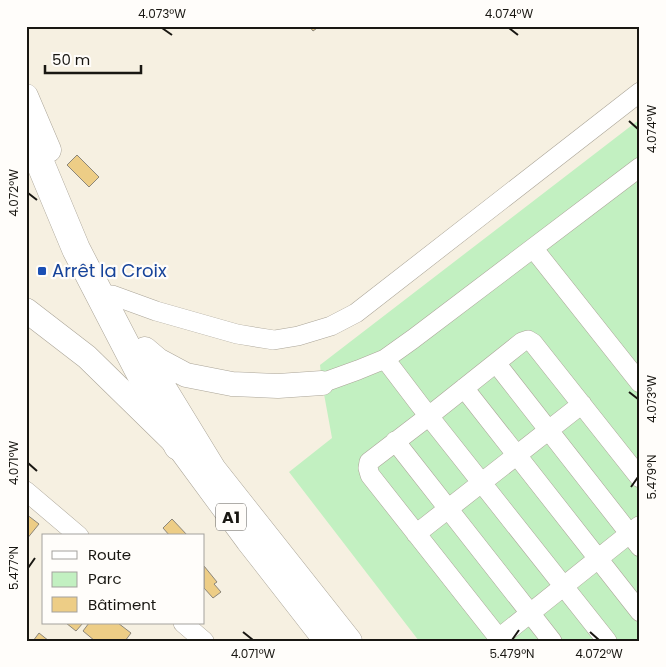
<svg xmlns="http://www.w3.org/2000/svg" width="666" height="667" viewBox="0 0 666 667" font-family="Poppins,sans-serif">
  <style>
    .green { fill: #c2f0c1 }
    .building { fill: #edcd86; stroke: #8c8679 }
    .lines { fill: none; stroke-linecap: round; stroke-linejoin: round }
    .minor-casing { stroke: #aba598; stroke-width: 20 }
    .major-casing { stroke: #aba598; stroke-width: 25 }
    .highway-casing { stroke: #aba598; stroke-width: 29 }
    .minor { stroke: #fff; stroke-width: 19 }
    .major { stroke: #fff; stroke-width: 24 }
    .highway { stroke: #fff; stroke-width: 28 }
    .ticks { fill: none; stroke: #191712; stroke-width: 2 }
    .transit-dot { fill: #1a4fb4; stroke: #fffdfa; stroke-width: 2 }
    .labels { text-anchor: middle; stroke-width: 4.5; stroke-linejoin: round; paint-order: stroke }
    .shield { fill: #fffdfa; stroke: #5e5c58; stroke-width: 1 }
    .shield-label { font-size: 16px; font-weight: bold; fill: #191712 }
    .transit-label { font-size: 18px; fill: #164399; stroke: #fffdfa; text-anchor: start }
    .neatline { fill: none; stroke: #191712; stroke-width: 2 }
    .ticks-label { font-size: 12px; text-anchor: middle; fill: #191712 }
  </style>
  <rect width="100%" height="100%" fill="#f6f0e1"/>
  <path class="green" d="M640,119v522h-221l-130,-169 43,-34 -10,-55 -2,-18z"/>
  <path class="building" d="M309,26h11l-7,5z
    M77,155l22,22 -10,10 -22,-22z
    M26,514l13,10 -13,16z
    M172,519l16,17h-18l-7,-8z
    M204,566l13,16 -3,2 7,8 -8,6 -9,-10z
    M66,623h17l-7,8z
    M89,623h29l13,10 -6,8h-30l-12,-10z
    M39,633l10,8h-16z"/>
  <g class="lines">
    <g class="minor-casing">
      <path id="minor" d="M533,248l107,135
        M112,295l44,16 81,23 37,6 24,-4 33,-10 25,-13 284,-221
        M385,359l35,46 187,236
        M496,363l144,184
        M322,383l36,-13 27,-11 28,-20 227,-172
        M464,388l176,224
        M395,441l157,200
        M26,491l53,45
        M416,534l166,-130
        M183,623l21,18
        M499,638l140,-112
        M501,641l-131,-166 -2,-7 1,-6 60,-46 93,-74 6,-2 5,3 107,135"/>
    </g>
    <g class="major-casing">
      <path id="major" d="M26,96l23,54
        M26,310l61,47 91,89 70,95 78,100
        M145,349l13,11 28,15 46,9 46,2 44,-3
        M143,353l71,116 136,172"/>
    </g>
    <g class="highway-casing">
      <path id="highway" d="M26,129l50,120 102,197"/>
    </g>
    <use href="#minor" class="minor"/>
    <use href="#major" class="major"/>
    <use href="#highway" class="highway"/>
  </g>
  <path class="ticks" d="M162,28l10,7M509,28l9,7M629,121l9,8M28,193l9,7M629,392l9,7M28,463l9,8M631,487l7,-10M28,568l7,-10M243,632l10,8M590,632l9,8M512,640l7,-10"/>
  <rect class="transit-dot" x="37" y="266" width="10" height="10" rx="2.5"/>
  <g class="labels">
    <rect class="shield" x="216" y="503.5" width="30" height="27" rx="4"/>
    <g class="shield-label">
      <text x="231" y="523">A1</text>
    </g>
    <g class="transit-label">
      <text x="52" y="277">Arrêt la Croix</text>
    </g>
  </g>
  <rect width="666" height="667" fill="none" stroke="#fffdfa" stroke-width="55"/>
  <rect x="42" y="534" width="162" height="90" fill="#fffdfa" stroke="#a3a19d"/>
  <rect x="52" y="551" width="25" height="8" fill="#ffffff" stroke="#a3a19d"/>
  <text x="88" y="560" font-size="15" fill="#191712">Route</text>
  <rect x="52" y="572" width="25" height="15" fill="#c2f0c1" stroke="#a3a19d"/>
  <text x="88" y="584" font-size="15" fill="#191712">Parc</text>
  <rect x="52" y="597" width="25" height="15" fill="#edcd86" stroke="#a3a19d"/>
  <text x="88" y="610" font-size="15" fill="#191712">Bâtiment</text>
  <path d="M45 65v8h96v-8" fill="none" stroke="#191712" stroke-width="2.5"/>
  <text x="52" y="65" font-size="15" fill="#191712" stroke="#fffdfa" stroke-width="4" paint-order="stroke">50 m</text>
  <rect x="28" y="28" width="610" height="612" class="neatline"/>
  <g class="ticks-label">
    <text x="162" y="18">4.073°W</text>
    <text x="509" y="18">4.074°W</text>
    <text transform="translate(652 129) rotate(-90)" y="4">4.074°W</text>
    <text transform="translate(14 193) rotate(-90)" y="4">4.072°W</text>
    <text transform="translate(652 399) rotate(-90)" y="4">4.073°W</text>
    <text transform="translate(14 463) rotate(-90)" y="4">4.071°W</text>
    <text transform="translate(652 477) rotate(-90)" y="4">5.479°N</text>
    <text transform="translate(14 568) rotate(-90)" y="4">5.477°N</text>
    <text x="253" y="658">4.071°W</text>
    <text x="512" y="658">5.479°N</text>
    <text x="599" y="658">4.072°W</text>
  </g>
</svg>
